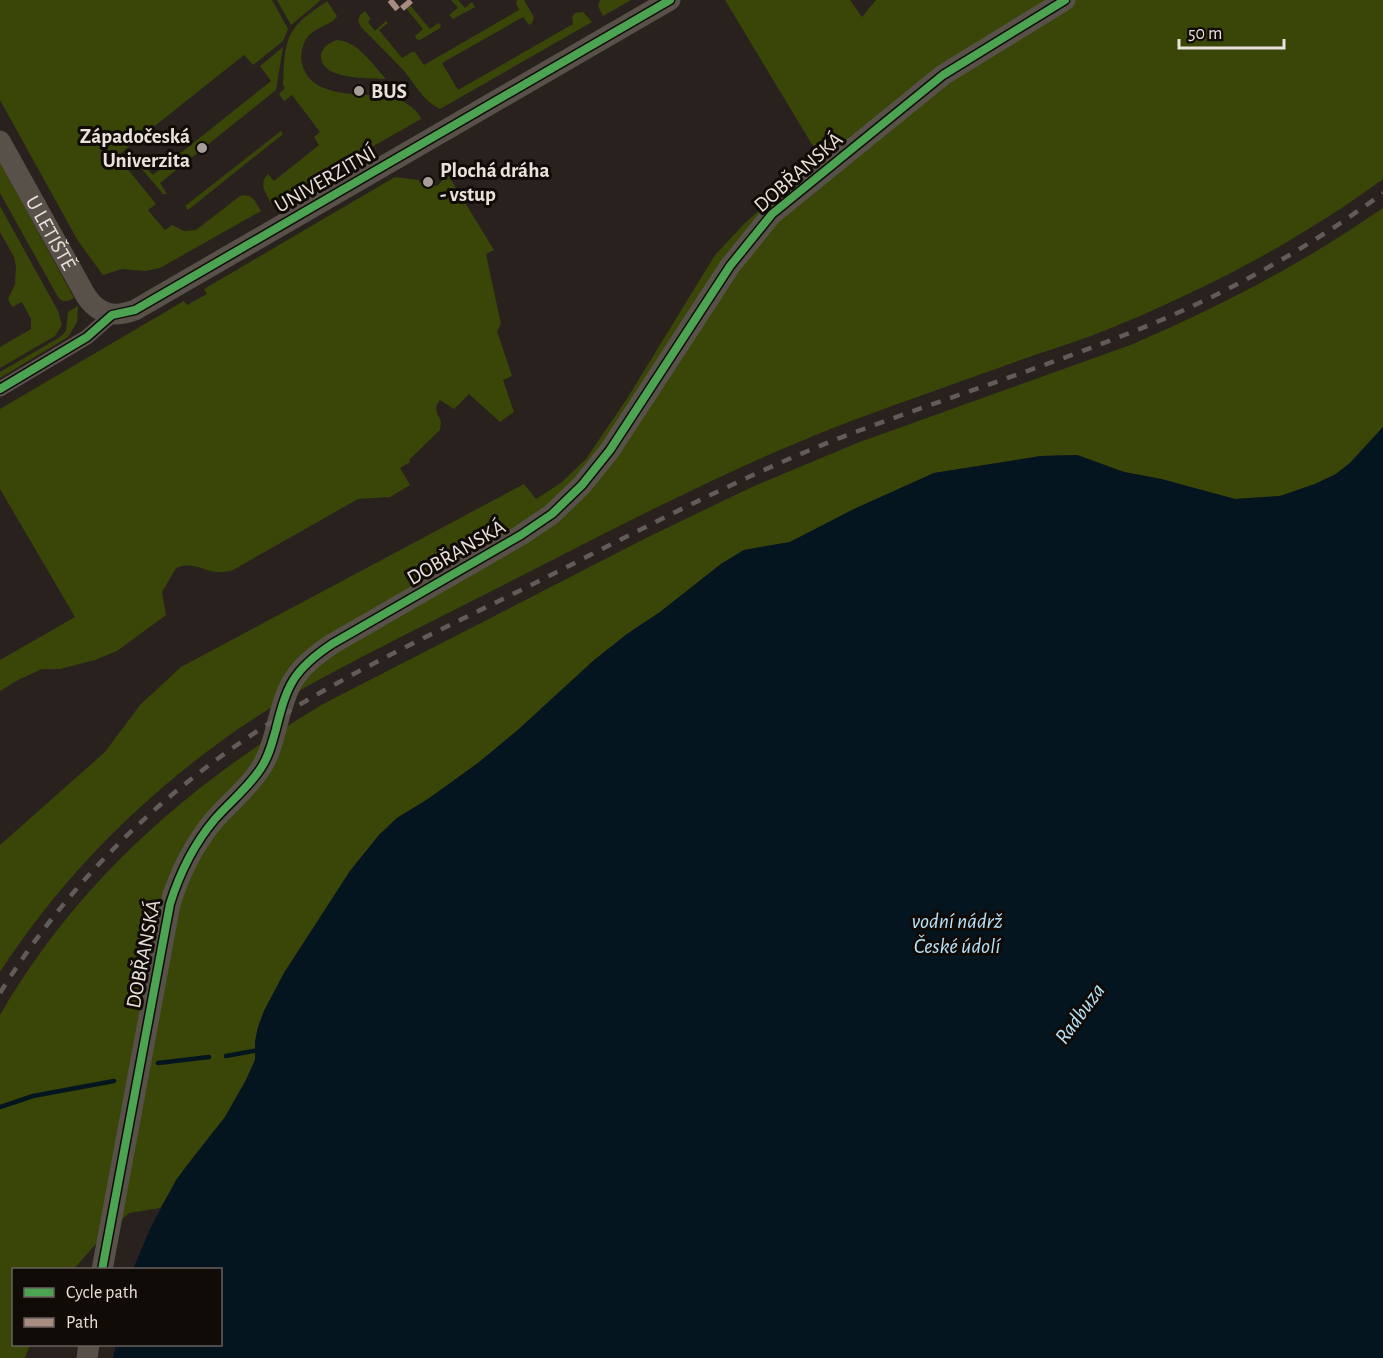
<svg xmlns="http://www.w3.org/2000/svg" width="1383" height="1358" viewBox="0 0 1383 1358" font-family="'Alegreya Sans',sans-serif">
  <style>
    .green { fill: #394608 }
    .water { fill: #041520 }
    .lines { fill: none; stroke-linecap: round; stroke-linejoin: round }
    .stream { stroke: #041520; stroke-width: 4.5 }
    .street { stroke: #5a534f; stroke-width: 15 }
    .secondary { stroke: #58514a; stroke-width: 21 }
    .rail { stroke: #605c59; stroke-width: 4.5; stroke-dasharray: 10 10; stroke-linecap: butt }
    .quiet { stroke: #a88b81; stroke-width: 6; stroke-dasharray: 12 6; stroke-linecap: butt }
    .cycleway-casing { stroke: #110b08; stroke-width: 11 }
    .cycleway { stroke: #4ca352; stroke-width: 8 }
    .poi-dot { fill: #a69e9a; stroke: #110b08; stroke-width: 2 }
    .labels { text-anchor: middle; stroke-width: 6; stroke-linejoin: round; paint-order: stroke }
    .poi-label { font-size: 21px; font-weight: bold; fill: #eae1dc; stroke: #110b08; text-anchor: start }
    .street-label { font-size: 21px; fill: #eae1dc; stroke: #110b08 }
    .water-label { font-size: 22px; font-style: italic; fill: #b8e2f8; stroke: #110b08 }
  </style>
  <rect width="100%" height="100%" fill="#29211e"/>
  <path class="green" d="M0,0h272l16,29 -5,12 -30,24 -9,-10 -127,101 39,48 -8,6 17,20 7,-5 12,6 12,-1 44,-34c12,-3 15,5 21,15l-101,57 -15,3 -23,-2 -19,6 -25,-34 -78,-141z
    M277,0h44l-30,25z
    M451,0h7l7,8 7,-6 3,5 -22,12 -4,-4 9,-7z
    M517,0h7l10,17 -2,6 -3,2 -6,-8 -81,46 16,27 115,-66 -1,-7 3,-4 8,-1 9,10 -152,87c-17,-8 -25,-25 -36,-38 -14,-15 -29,-30 -43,-44l-3,-6 2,-6 5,-4 6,8 -3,3 7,9 11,-10 2,2 -9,7 23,28 10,-6h3l9,13 95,-55 -3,-7z
    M600,0h31l-28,16 -5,-10z
    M725,0h125l12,17 14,-17h507v179c-79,58 -165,104 -255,142 -32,14 -66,25 -99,36 -61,22 -122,43 -183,66 -112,43 -217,98 -323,152 -70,36 -141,70 -210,108 -125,69 -235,169 -313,289v-127l105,-93 35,-47 41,-38 343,-183 12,15 26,-17 24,-23 42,-62 87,-142 30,-32 74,-67z
    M327,1l10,15c-6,11 -23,9 -32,25 -4,8 -5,18 -2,26 10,30 52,26 77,29 4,0 10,-1 14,1 9,4 24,12 27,22l-149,85c-6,-10 -14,-20 -4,-30l6,7 45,-36 -5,-8 6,-5 -28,-37 -8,6 -5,-7 6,-6 -2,-3c1,-17 0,-42 11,-56 7,-11 22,-20 33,-28z
    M410,5l20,24 8,-6 3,2 -1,3 -20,12 -4,-1 -1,-3 8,-7 -17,-21z
    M337,40c21,1 36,25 49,39 -16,-1 -66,1 -65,-23 1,-9 8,-13 16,-16z
    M283,47l-7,43 -116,93 7,11h-4l-21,-25 1,-5 10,11 118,-94 -11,-15z
    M281,131l2,3 -95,76 -3,-4z
    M0,162l74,136c-7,4 -11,5 -16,-1l-58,-104z
    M448,175l46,75 -8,4 15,70 -4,7 15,45 -9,4 11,32 -14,10 -31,-28 -15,15 -14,-9c-7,8 -3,13 1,21l-1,9 -31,30 1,2 -10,6 10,17 -20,12 -32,2 -125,71c-27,8 -34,-11 -57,-2l-14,24 4,23 -49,36 -22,9 -35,9h-18l-24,11 -18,11v-31l75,-43 -75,-128v-80l184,-108 3,4 20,-11 -3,-5 191,-112 24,3v2l18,4z
    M0,206l58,105 4,14 -7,11 -55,32v-21l31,-18v-10l-9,-17 -10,5 -4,-8 7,-15 1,-17 -2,-10 -14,-25z
    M1383,208v219l-33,36 -14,11 -21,10 -35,12 -45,3 -74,-20 -37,-7 -47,-17 -36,1 -107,17 -80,36 -64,33 -46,8 -23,14 -61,48 -33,22 -34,27 -74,68 -41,34 -50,36 -31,19 -18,17 -29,36 -66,102 -20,38 -6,16 -3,15v18l-9,20 -21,37 -39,49 -26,42 -31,5 -34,32 -21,24 -60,1v74l16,1 -5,13h-25v-343c78,-135 191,-232 323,-311l323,-166 106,-51 105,-44 276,-99c88,-38 171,-81 250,-136z
    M78,306l-1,16 -9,15 -68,41v-6l60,-35 6,-6 2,-19z"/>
  <path class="water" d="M1383,427v931h-1270l3,-13 104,-1v-74l-87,-1 18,-42 25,-47 49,-63 21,-37 9,-20v-18l3,-15 6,-16 20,-38 66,-102 29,-36 18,-17 31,-19 50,-36 41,-34 74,-68 34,-27 33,-22 61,-48 23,-14 46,-8 64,-33 80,-36 107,-17 36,-1 47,17 37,7 74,20 45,-3 35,-12 21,-10 14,-11z"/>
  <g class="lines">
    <path class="stream" d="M226,1056l33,-6
      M158,1063l51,-6
      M0,1107l33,-11 81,-15"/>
    <path class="street" d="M0,389l87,-52 25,-22"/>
    <g class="secondary">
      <path id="s1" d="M0,141l86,155c13,19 28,22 49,14l535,-310"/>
      <path d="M102,1270l68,-366c10,-32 23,-59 45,-85 15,-17 34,-32 46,-51 8,-12 11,-25 15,-39 11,-44 17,-59 56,-85l189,-109 31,-21 30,-29 28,-35 120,-184 42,-52 171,-139 122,-75"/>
      <path d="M87,1358l2,-14"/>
    </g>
    <path class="rail" d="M0,993c60,-97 140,-180 234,-246 95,-67 204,-115 307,-167 105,-53 208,-108 317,-149 89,-33 180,-62 269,-97 90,-35 178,-83 256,-141"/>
    <path class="quiet" d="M390,0l9,11 13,-11"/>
    <g class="cycleway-casing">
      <path id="cycleway" d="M0,389l87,-52 25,-22 23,-5 535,-310
        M102,1270l68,-366c10,-32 23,-59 45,-85 15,-17 34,-32 46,-51 8,-12 11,-25 15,-39 11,-44 17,-59 56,-85l189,-109 31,-21 30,-29 28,-35 120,-184 42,-52 171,-139 122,-75"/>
    </g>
    <use href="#cycleway" class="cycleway"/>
  </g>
  <g class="poi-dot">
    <circle cx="359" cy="91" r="6"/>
    <circle cx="202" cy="148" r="6"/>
    <circle cx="428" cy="182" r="6"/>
  </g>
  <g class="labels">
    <g class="poi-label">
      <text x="371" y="98">BUS</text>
      <text x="190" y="143" text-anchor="end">Západočeská<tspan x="190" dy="24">Univerzita</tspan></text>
      <text x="440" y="177">Plochá dráha<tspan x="440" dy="24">- vstup</tspan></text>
    </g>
    <g class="street-label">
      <text transform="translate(798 172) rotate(-41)" y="7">DOBŘANSKÁ</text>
      <text transform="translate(325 179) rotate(-30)" y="7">UNIVERZITNÍ</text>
      <text dy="7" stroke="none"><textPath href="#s1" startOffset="105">U LETIŠTĚ</textPath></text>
      <text transform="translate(456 552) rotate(-30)" y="7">DOBŘANSKÁ</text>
      <text transform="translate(143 954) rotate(-79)" y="7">DOBŘANSKÁ</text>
    </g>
    <g class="water-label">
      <text x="957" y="928">vodní nádrž<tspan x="957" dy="25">České údolí</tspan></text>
      <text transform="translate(1079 1013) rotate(-54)" y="8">Radbuza</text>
    </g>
  </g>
  <rect x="12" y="1268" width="210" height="78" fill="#110b08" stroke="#68615d" stroke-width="1.5"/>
  <rect x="24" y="1288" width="30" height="9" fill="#4ca352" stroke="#68615d" stroke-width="1.5"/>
  <text x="66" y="1298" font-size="18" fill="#eae1dc">Cycle path</text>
  <rect x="24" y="1318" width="30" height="9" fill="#a88b81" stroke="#68615d" stroke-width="1.5"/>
  <text x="66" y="1328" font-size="18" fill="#eae1dc">Path</text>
  <path d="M1179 39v9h105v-9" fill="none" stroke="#eae1dc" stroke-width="3"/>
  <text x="1188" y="39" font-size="18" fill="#eae1dc" stroke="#110b08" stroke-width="4.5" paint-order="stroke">50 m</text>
</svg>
